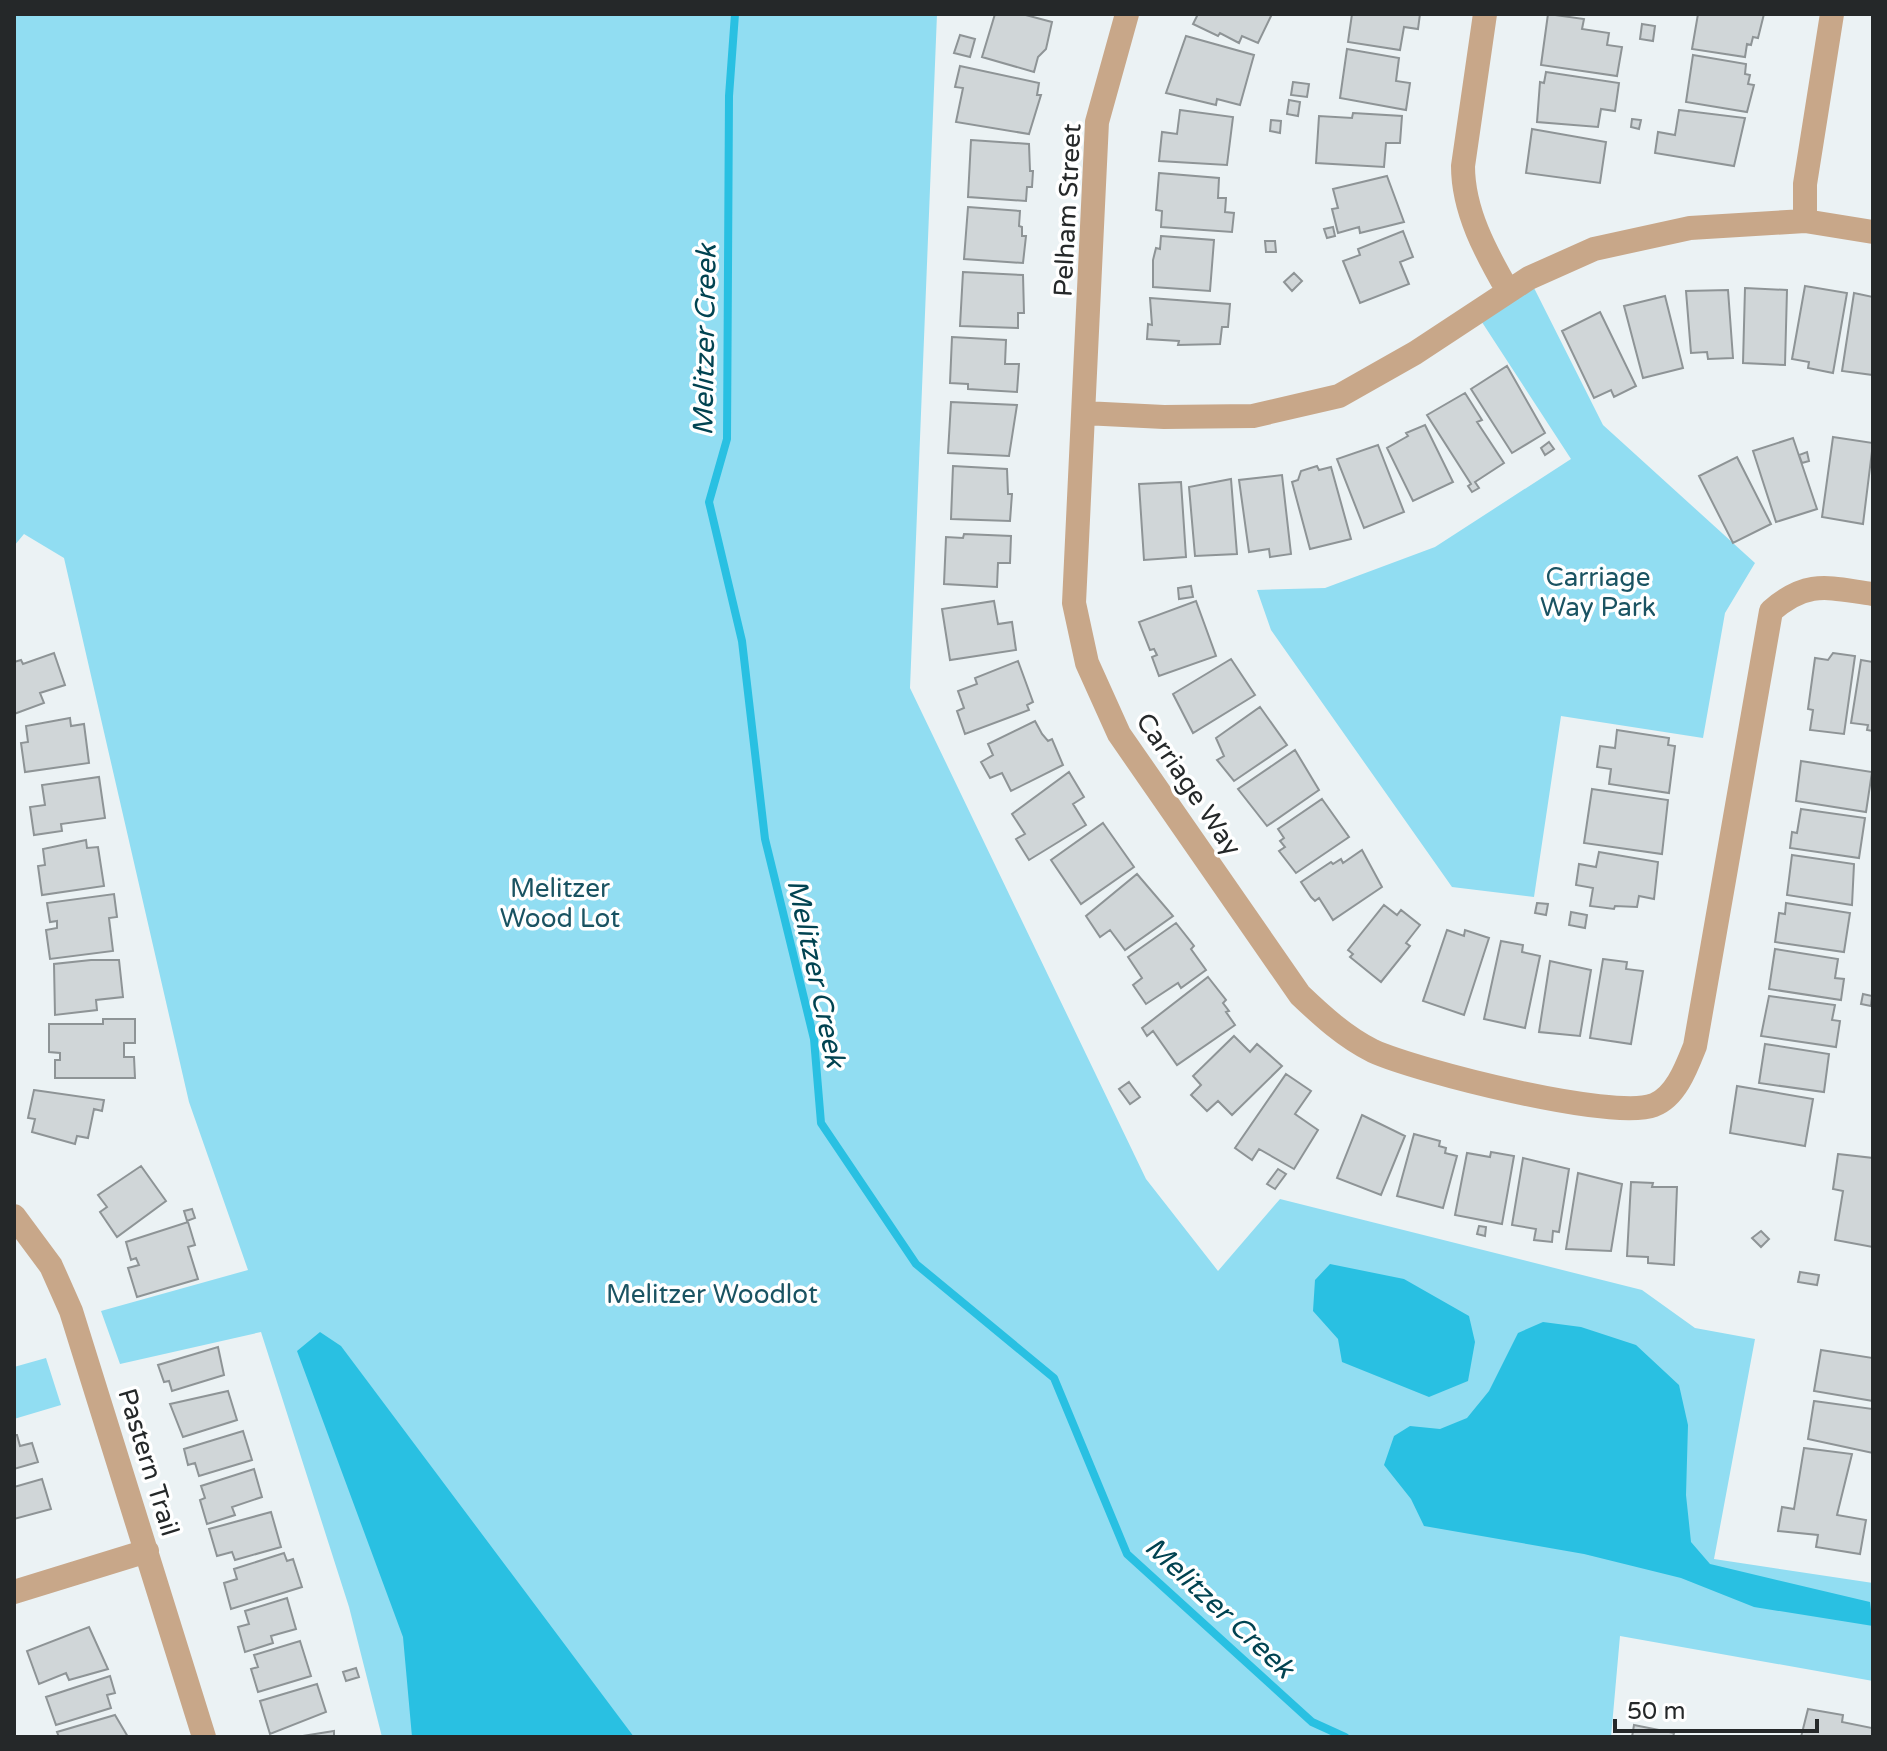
<svg xmlns="http://www.w3.org/2000/svg" width="1887" height="1751" viewBox="0 0 1887 1751" font-family="'Varela Round',sans-serif">
  <style>
    .green { fill: #91ddf2 }
    .water { fill: #29c0e2 }
    .lines { fill: none; stroke-linecap: round; stroke-linejoin: round }
    .stream { stroke: #29c0e2; stroke-width: 8 }
    .building { fill: #d0d6d8; stroke: #8e9496; stroke-width: 2 }
    .minor { stroke: #c8a789; stroke-width: 24 }
    .labels { text-anchor: middle; stroke-width: 7; stroke-linejoin: round; paint-order: stroke }
    .street-label { font-size: 26px; fill: #252829; stroke: #fff }
    .park-label { font-size: 26px; fill: #1a5362; stroke: #fff }
    .water-label { font-size: 28px; font-style: italic; fill: #014351; stroke: #fff }
  </style>
  <rect width="100%" height="100%" fill="#ebf2f4"/>
  <path class="green" d="M14,14h923l-27,674 236,491 72,92 62,-72 362,91 53,38 60,11 -41,220 159,24v98l-253,-45 -9,101h-1229l-33,-130 -88,-275 -141,32 -19,-53 147,-41 -59,-168 -125,-544 -40,-24 -10,12z
    M1529,278l74,147 152,138 -30,50 -22,125 -142,-22 -27,181 -82,-10 -181,-257 -14,-40 68,-2 110,-41 136,-88 -95,-146z
    M46,1358l15,47 -47,14v-52z"/>
  <path class="water" d="M1330,1264l74,15 65,37 6,26 -7,39 -39,16 -87,-35 -4,-23 -25,-28 2,-31z
    M1543,1322l38,5 55,18 43,40 9,40 -2,70 5,47 19,22 160,38 3,24 -119,-19 -73,-29 -97,-24 -160,-28 -13,-27 -27,-34 10,-29 16,-10 30,3 27,-11 22,-27 29,-58z
    M320,1332l21,14 293,391h-222l-9,-100 -106,-286z"/>
  <g class="lines">
    <path class="stream" d="M735,14l-6,82 -2,343 -18,63 33,139 23,198 49,200 7,84 95,141 138,114 73,176 185,168 33,15"/>
  </g>
  <path class="building" d="M995,14h27l30,8 -6,27 -8,8 -4,15 -52,-15z
    M1198,14h74l-14,29 -16,-7 -3,7 -19,-10 -2,3 -25,-12z
    M1352,14h68l-2,15 -14,-2 -4,23 -52,-8z
    M1548,14l36,5 -2,10 27,4 -2,12 15,2 -5,29 -76,-11z
    M1698,14h66l-6,24 -5,-1 -2,8 -4,-1 -2,13 -53,-8z
    M1642,24l13,2 -2,15 -13,-2z
    M960,35l15,4 -5,18 -16,-4z
    M1186,36l68,19 -14,50 -23,-6 -1,6 -50,-12z
    M1347,49l52,9 -3,23 14,2 -4,27 -66,-12z
    M1693,55l53,9 -1,10 5,1 -2,9 6,1 -7,27 -61,-10z
    M960,66l79,17 -2,12h4l-12,39 -73,-12 7,-34 -8,-1z
    M1546,72l73,11 -4,28 -14,-2 -3,18 -61,-5 3,-40 4,1z
    M1293,82l16,2 -2,13 -16,-2z
    M1289,100l11,2 -2,14 -11,-2z
    M1180,110l53,7 -6,48 -68,-4 3,-29 15,2z
    M1679,110l66,8 -11,48 -79,-13 3,-21 17,3z
    M1353,113l49,3 -2,27h-14l-2,24 -68,-4 3,-47 33,2z
    M1632,119l9,1 -2,9 -8,-2z
    M1271,120l10,1 -1,12 -10,-2z
    M1532,129l74,13 -6,41 -74,-10z
    M971,140l58,4 1,27h3l-1,16h-5l-1,14 -58,-4z
    M1159,173l60,5 -1,20h8l-1,14 9,1 -2,19 -71,-5 1,-16 -6,-1z
    M1387,176l17,46 -44,11 -1,-6 -21,6 -6,-24 6,-1 -5,-19z
    M968,207l52,4 -1,15 3,1v9h4l-3,27 -59,-4z
    M1333,227l2,9 -8,2 -3,-9z
    M1403,231l10,26 -13,5 9,22 -49,19 -17,-42 17,-6 -2,-6z
    M1161,236l53,4 -4,51 -57,-4v-27l3,-12 4,1z
    M1265,241h10l1,11h-10z
    M963,272l60,3 1,38h-6v15l-58,-2z
    M1294,273l8,8 -10,10 -8,-9z
    M1805,286l42,7 -14,80 -25,-5 1,-6 -17,-3z
    M1745,288l42,2 -2,75 -42,-2z
    M1728,290l5,68 -25,1 -1,-7 -16,1 -5,-62z
    M1854,293l19,4v78l-31,-4z
    M1665,296l18,72 -40,10 -19,-72z
    M1150,298l80,6 -2,23h-6l-2,17 -42,1 1,-4 -32,-2 1,-15 4,1z
    M1600,312l36,74 -22,11 -3,-7 -17,8 -32,-67z
    M952,337l54,3 -1,24h14l-2,28 -49,-3v-5l-18,-1z
    M1507,366l38,67 -33,20 -41,-64z
    M1465,393l17,27 -5,2 27,41 -29,19 4,6 -7,4 -4,-6 3,-2 -44,-69z
    M951,402l66,3 -8,51 -61,-3z
    M1425,425l28,57 -40,19 -26,-53 21,-12 -2,-3z
    M1833,437l40,6 -10,81 -41,-7z
    M1793,438l24,71 -41,13 -23,-71z
    M1549,442l5,7 -9,6 -4,-7z
    M1378,445l26,67 -40,16 -27,-69z
    M1807,452l2,9 -7,2 -3,-8z
    M1737,457l34,67 -38,19 -34,-67z
    M953,466l54,3 1,25h4l-2,27 -59,-2z
    M1317,466l2,4 12,-3 20,72 -41,10 -18,-67 6,-2 3,-9z
    M1282,475l9,79 -21,3 -1,-8 -20,3 -10,-72z
    M1231,479l6,75 -42,2 -6,-69z
    M1181,482l5,75 -42,3 -5,-76z
    M964,534l47,2 -1,27h-12l-1,24 -53,-3 2,-47 17,1z
    M1191,586l2,11 -14,2 -1,-11z
    M994,601l4,23 14,-2 4,28 -66,10 -8,-51z
    M1196,601l20,55 -57,20 -7,-19 5,-2 -3,-6 -4,1 -11,-28z
    M54,653l11,32 -25,8 4,10 -30,11v-52l7,-2 2,4z
    M1833,653l22,3 -11,78 -34,-4 3,-20 -5,-1 7,-51 13,2z
    M1231,659l24,36 -62,38 -20,-39z
    M1861,660l12,2v69l-6,-1 1,-5 -17,-2z
    M1018,661l15,41 -6,3 2,5 -64,24 -8,-23 7,-3 -6,-17 19,-7 -2,-6z
    M1260,707l27,38 -53,36 -17,-21 7,-4 -8,-18z
    M70,718l1,8 13,-2 5,39 -64,9 -4,-29 7,-1 -2,-16z
    M1035,721l7,13 6,7 4,-2 11,26 -52,26 -9,-18 -12,5 -9,-16 12,-7 -5,-11z
    M1617,730l52,8 -1,7 7,1 -6,47 -60,-9 2,-15 -14,-2 3,-21 15,2z
    M1295,750l24,40 -52,36 -29,-37z
    M1801,761l71,11 -6,40 -70,-11z
    M1069,772l15,25 -11,7 13,21 -57,35 -13,-21 9,-5 -13,-20z
    M99,777l6,41 -44,6 1,7 -28,4 -4,-28 15,-2 -3,-20z
    M1592,789l76,11 -6,54 -78,-11z
    M1322,799l27,38 -53,36 -17,-22 6,-4 -5,-6 4,-3 -6,-9z
    M1801,809l64,9 -6,40 -69,-10 2,-16 5,1z
    M1103,823l31,44 -53,37 -30,-44z
    M86,840l1,8 11,-1 6,39 -62,9 -4,-29 7,-1 -2,-16z
    M1362,850l20,37 -49,33 -14,-22 -4,3 -4,-4 -10,-15 30,-20 2,2 8,-5 2,4z
    M1599,852l59,10 -4,37 -15,-3 -2,11 -22,-1 -1,3 -24,-3 3,-18 -17,-3 3,-21 17,3z
    M1792,855l62,9 -2,41 -65,-10z
    M1137,874l36,42 -48,34 -15,-20 -10,7 -14,-21z
    M114,894l3,23 -8,1 4,33 -63,8 -4,-29 11,-2v-7l-7,1 -3,-19z
    M1537,903l11,1 -2,11 -11,-2z
    M1786,903l64,10 -6,39 -69,-10 4,-29 6,1z
    M1384,905l13,10 4,-5 19,15 -14,18 4,3 -29,36 -31,-25 3,-3 -5,-4z
    M1571,912l16,3 -2,13 -16,-3z
    M1176,923l18,23 -3,3 15,21 -25,18 -3,-5 -32,21 -13,-19 9,-7 -14,-21z
    M1447,930l17,6 1,-6 24,8 -25,77 -41,-14z
    M1501,941l22,4 -1,7 18,4 -15,72 -41,-9z
    M1775,949l63,10 -3,19 9,1 -3,21 -72,-11z
    M1603,959l24,3 -1,7 17,2 -12,73 -41,-6z
    M91,960h28l4,37 -27,3 1,10 -42,5 -1,-51z
    M1550,961l41,9 -11,66 -41,-4z
    M1208,977l18,23 -3,3 6,8 -3,1 9,13 -58,40 -24,-34 -6,5 -5,-8z
    M1863,994l9,2 -1,10 -10,-2z
    M1769,996l66,9 -3,15 8,1 -4,26 -75,-11z
    M103,1019h32v24h-11v14h10l1,21h-80v-18h5v-7l-11,-1v-28h54z
    M1234,1036l16,16 7,-8 25,22 -50,49 -14,-14 -11,10 -16,-16 10,-10 -8,-9z
    M1765,1044l64,10 -5,38 -65,-9z
    M1286,1074l25,17 -16,23 23,16 -24,39 -35,-20 -7,11 -17,-12z
    M1129,1082l11,15 -10,7 -11,-15z
    M1737,1086l76,13 -8,47 -75,-13z
    M34,1090l70,10 -2,11 -8,-2 -6,29 -11,-2 -2,8 -43,-12 3,-13 -7,-1z
    M1362,1115l43,21 -24,59 -44,-17z
    M1414,1134l26,7 -1,5 7,2 -1,5 12,3 -14,52 -46,-12z
    M1491,1152l23,4 -12,68 -47,-9 12,-62 23,4z
    M1838,1154l35,4v89l-38,-7 8,-49 -10,-2z
    M1523,1158l46,11 -10,63 -6,-1 -1,11 -18,-2 2,-11 -24,-4z
    M141,1166l25,35 -49,36 -17,-25 7,-5 -9,-12z
    M1278,1169l8,5 -11,15 -8,-5z
    M1578,1173l44,11 -11,67 -45,-2z
    M1631,1182l22,1 -1,4h25l-3,78 -26,-2v-6l-21,-1z
    M192,1209l3,9 -8,3 -3,-10z
    M188,1222l7,23 -7,2 10,32 -61,18 -9,-29 11,-3 -3,-7 -5,2 -5,-18z
    M1479,1226l7,1 -1,9 -8,-2z
    M1761,1231l8,8 -8,8 -9,-9z
    M1800,1272l19,3 -2,10 -19,-3z
    M218,1347l6,28 -52,16 -3,-10 -5,1 -6,-17z
    M1821,1350l52,8v43l-59,-10z
    M228,1391l9,29 -54,17 -13,-33z
    M1814,1401l59,8v44l-65,-14z
    M243,1431l9,29 -53,16 -4,-13 -7,2 -4,-16z
    M14,1435h3l3,11 12,-3 6,19 -24,7z
    M1804,1448l48,6 -15,61 29,5 -6,34 -44,-7 2,-12 -40,-4 4,-24 12,2z
    M254,1469l8,28 -30,10 3,8 -28,9 -7,-24 5,-2 -4,-12z
    M42,1479l9,30 -37,10v-32z
    M271,1512l10,35 -46,13 -3,-8 -15,4 -8,-27z
    M284,1553l3,8 6,-2 9,28 -71,22 -7,-26 13,-4 -3,-10z
    M287,1598l9,31 -25,7 2,7 -28,9 -7,-25 11,-3 -4,-13z
    M89,1627l19,42 -39,11 -3,-7 -27,11 -12,-33z
    M300,1641l11,35 -53,16 -7,-23 7,-2 -4,-12z
    M356,1668l3,9 -13,4 -3,-9z
    M110,1676l5,17 -8,2 4,13 -55,17 -10,-28z
    M317,1684l9,28 -56,22 -10,-33z
    M1808,1709l35,6 -1,7 30,6 1,9h-72z
    M115,1715l13,22h-69l-2,-5z
    M1634,1725l40,8 -1,4h-41z
    M334,1731v6h-32v-1z"/>
  <g class="lines">
    <path class="minor" d="M1127,14l-30,108 -23,481 13,60 32,71 181,261c22,21 45,42 73,56 44,20 240,70 281,54 22,-8 33,-39 41,-59l76,-435c37,-32 57,-23 102,-17
      M1485,14l-22,152c0,45 23,87 45,125
      M1805,221v-37l27,-170
      M1084,413l80,4 89,-1 86,-20 76,-43 114,-75 65,-29 96,-21 115,-7 68,11
      M14,1216l37,50 20,45 133,426
      M14,1592l133,-41"/>
  </g>
  <g class="labels">
    <g class="street-label">
      <text transform="translate(1067 210) rotate(-87)" y="9">Pelham Street</text>
      <text transform="translate(1189 784) rotate(56)" y="9">Carriage Way</text>
      <text transform="translate(149 1462) rotate(73)" y="9">Pastern Trail</text>
    </g>
    <g class="park-label">
      <text x="1598" y="586">Carriage<tspan x="1598" dy="30">Way Park</tspan></text>
      <text x="560" y="897">Melitzer<tspan x="560" dy="30">Wood Lot</tspan></text>
      <text x="712" y="1303">Melitzer Woodlot</text>
    </g>
    <g class="water-label">
      <text transform="translate(704 340) rotate(-89)" y="10">Melitzer Creek</text>
      <text transform="translate(817 973) rotate(78)" y="10">Melitzer Creek</text>
      <text transform="translate(1220 1607) rotate(43)" y="10">Melitzer Creek</text>
    </g>
  </g>
  <rect width="1887" height="1751" fill="none" stroke="#252829" stroke-width="32"/>
  <path d="M1615 1719v12h202v-12" fill="none" stroke="#252829" stroke-width="4"/>
  <text x="1627" y="1719" font-size="24" fill="#252829" stroke="#ffffff" stroke-width="6" paint-order="stroke">50 m</text>
</svg>
